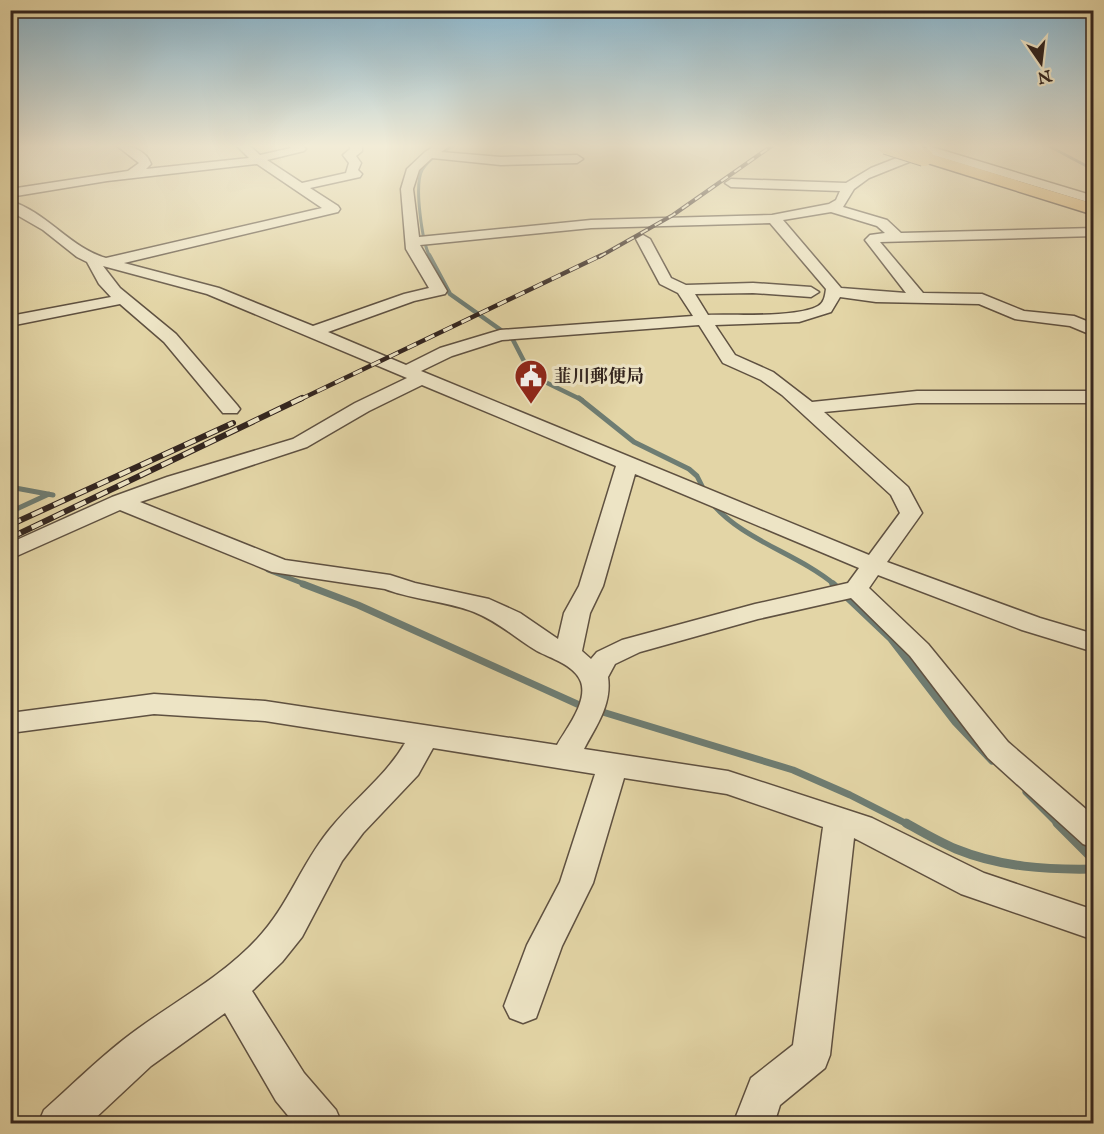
<svg xmlns="http://www.w3.org/2000/svg" width="1104" height="1134" viewBox="0 0 1104 1134" font-family="'IM FELL English','Noto Serif JP',serif">
  <style>
    .lines { fill: none; stroke-linecap: round; stroke-linejoin: round }
    .stream-far4 { stroke: #6e7d73; stroke-width: 3 }
    .stream-far3 { stroke: #6e7d73; stroke-width: 4.5 }
    .stream-far2 { stroke: #6e7d73; stroke-width: 5 }
    .stream-far1 { stroke: #6e7d73; stroke-width: 7 }
    .stream { stroke: #6e7d73; stroke-width: 9 }
    .minor-casing { stroke: #5f5141; stroke-width: 3 }
    .highway-casing { stroke: #33251f; stroke-width: 3 }
    .minor { fill: #ede4c5; fill-rule: evenodd }
    .highway { fill: #e2ba73; fill-rule: evenodd }
    .rail-far2-casing { stroke: #33251f; stroke-width: 4 }
    .rail-far1-casing { stroke: #33251f; stroke-width: 4.5 }
    .rail-casing { stroke: #33251f; stroke-width: 6 }
    .rail-far2 { stroke: #ede4c5; stroke-width: 2; stroke-dasharray: 8; stroke-linecap: butt }
    .rail-far1 { stroke: #ede4c5; stroke-width: 3; stroke-dasharray: 10; stroke-linecap: butt }
    .rail { stroke: #ede4c5; stroke-width: 4; stroke-dasharray: 12; stroke-linecap: butt }
    .highway-bridge-casing { stroke: #33251f; stroke-width: 20; stroke-linecap: butt }
    .highway-bridge { stroke: #e2ba73; stroke-width: 18 }
    .labels { text-anchor: middle; stroke-width: 6; stroke-linejoin: round; paint-order: stroke }
    .far-poi-label { font-size: 18px; font-weight: bold; fill: #33251f; stroke: #ede4c5; text-anchor: start }
  </style>
  <rect width="100%" height="100%" fill="#e3d5a6"/>
  <filter id="stains"><feTurbulence type="fractalNoise" baseFrequency=".00333" numOctaves="4"/><feColorMatrix values="0 0 0 0 .2 0 0 0 0 .09 0 0 0 0 .02 0 0 0 .5 -.17"/></filter>
  <radialGradient id="worn" r=".72"><stop offset=".6" stop-color="#630" stop-opacity="0"/><stop offset="1" stop-color="#630" stop-opacity=".3"/></radialGradient>
  <g class="lines">
    <path class="stream-far4" d="M1047,145l47,25
      M430,257c-8,-15 -16,-72 -8,-87 8,-13 20,-18 33,-25"/>
    <path class="stream-far3" d="M429,255l21,39 62,44 15,29 12,12 43,21"/>
    <path class="stream-far2" d="M579,398l55,44 55,27 8,7 8,16
      M10,487l43,8
      M710,501c31,39 87,52 125,84
      M10,512l39,-18
      M268,570l39,15"/>
    <path class="stream-far1" d="M303,584l55,21 228,103
      M833,584l58,55 64,83 37,39
      M596,710l197,60 57,25 59,30
      M1026,792l33,33"/>
    <path class="stream" d="M906,823c16,9 33,19 50,26 44,18 91,21 138,20
      M1057,823l37,37"/>
    <g class="minor-casing">
      <path id="minor" d="M116,145c14,0 30,5 35,19l-5,5 103,-11 -13,-13h13l11,10 31,-7 -3,-3h14l4,4 -2,2 -37,9 35,23 44,-10 3,-10 -6,-8 7,-6v-4h12v6l-6,5 5,7 -3,7 4,4 -2,3 -50,11 28,18 2,3 -2,3 -214,51 95,25 94,38 91,-32 25,-6 -23,-39 -5,-60 6,-20 18,-17 11,-7h15l-10,7 60,5 76,-2 6,4 -6,4 -76,2 -69,-7 -13,12 -6,19 6,48 172,-17 181,-5 57,-11 7,-4 4,-9 -109,-4 -6,-4 6,-4 115,4 25,-15 46,-18 -10,-5h18l169,51v8l-165,-50 -60,24 -15,11 -11,18 44,13 14,13 193,-5v8l-214,6 43,51 59,1 42,17 50,5 20,8v12l-24,-10 -55,-7 -36,-15 -103,-2 -36,-5 -9,15 -32,10 -84,3 20,30 38,17 39,30 105,-11h177v12h-177l-93,9 84,75 14,26 -35,49 153,56 54,16v18l-72,-22 -144,-55 -9,13 59,56 80,98 86,74v32l-11,-4 -95,-86 -78,-102 -59,-58 -93,21 -118,33 -25,12 -7,13c4,28 -12,49 -24,72l144,22 144,47 112,55 110,37v30l-133,-46 -107,-56 -24,217 -5,13 -45,37 -6,19h-41l18,-46 42,-33 30,-218 -96,-33 -103,-16 -31,105 -31,63 -26,72 -13,5 -13,-5 -6,-12 23,-61 33,-63 35,-108 -162,-26 -15,27 -55,58 -21,28 -40,76 -20,25 -30,29 52,82 32,37 6,14h-47l-19,-23 -51,-88 -74,53 -62,58h-51l6,-14c26,-23 51,-48 79,-70 44,-35 95,-59 134,-101 32,-34 44,-75 73,-110 24,-30 56,-53 75,-86l-140,-22 -111,-7 -144,19v-20l144,-19 111,7 292,44c9,-16 31,-43 24,-63 -6,-17 -31,-24 -44,-31 -22,-13 -38,-29 -63,-39 -28,-11 -60,-12 -89,-23l-113,-17 -152,-62 -110,49v-16l102,-46 55,-20 126,-38 62,-36 52,-25 -200,-84 -104,-28 17,22 56,46 61,71 3,4 -3,4h-14l-59,-71 -44,-38 -110,22v-10l101,-19 -12,-13 -12,-22 -10,-5 -34,-27 -33,-19v-10c37,11 60,47 96,57l216,-50 -65,-44 -150,17 -97,16v-8l118,-18 11,-8zM831,212l46,14 8,7 -15,2 -5,5 41,53 -65,-5 -58,-68zM770,223l56,66c-1,7 -2,14 -8,17 -22,12 -83,8 -110,9l-13,-21 58,-1 58,4 8,-5 -8,-5 -58,-4 -67,2 -15,-7 -21,-39 -7,-4 -7,4 24,45 18,9 15,23 -193,14 -60,18 -34,17 -78,-33 86,-31 31,-7 2,-3 -27,-46 171,-17zM699,325l24,38 38,17 21,15 109,100 9,18 -31,42 -448,-184 31,-15 50,-16zM422,385l194,81 -37,120 -15,27 -6,26 -38,-26 -31,-14 -74,-16 -25,-8 -105,-15 -145,-58 167,-55 62,-36zM635,474l224,94 -11,15 -93,21 -133,36 -25,12 -6,7 -9,-8 8,-38 13,-27z"/>
    </g>
    <g class="highway-casing">
      <path id="highway" d="M924,152l170,52v11l-176,-55 -2,-3z"/>
    </g>
    <use href="#minor" class="minor"/>
    <use href="#highway" class="highway"/>
    <g class="rail-far2-casing">
      <path id="rail-far2" d="M599,257l74,-42 100,-70"/>
    </g>
    <g class="rail-far1-casing">
      <path id="rail-far1" d="M299,400l303,-145"/>
    </g>
    <g class="rail-casing">
      <path id="rail" d="M10,525l223,-102
        M10,538l292,-140"/>
    </g>
    <use href="#rail-far2" class="rail-far2"/>
    <use href="#rail-far1" class="rail-far1"/>
    <use href="#rail" class="rail"/>
    <g class="highway-bridge-casing">
      <path id="highway-bridge" d="M886,145l38,12"/>
    </g>
    <use href="#highway-bridge" class="highway-bridge"/>
  </g>
  <linearGradient id="sky" x2="0" y2="1"><stop stop-color="#87b6d0"/><stop offset="0.48" stop-color="#f2ecd7"/><stop offset="1" stop-color="#f2ecd7" stop-opacity="0"/></linearGradient>
  <rect width="1104" height="304" fill="url(#sky)"/>
  <defs>
    <g id="civic-pin" transform="scale(1.725)"><path d="M0 17L-7.5 6A9.5 9.5 0 1 1 7.5 6Z" fill="#8f2418" stroke="#ede4c5"/><path d="M-.6-6.5H3V-4.5H.6V-3L4-1V1h2V6H-6V1h2V-1L-.6-3ZM-1.2 2.5V6h2.4V2.5Z" fill="#fff"/></g>
  </defs>
  <g fill-rule="evenodd">
    <use href="#civic-pin" x="531" y="376"/>
  </g>
  <g class="labels">
    <g class="far-poi-label">
      <text x="554" y="382">韮川郵便局</text>
    </g>
  </g>
  <rect width="1104" height="1134" fill="none" stroke="#e3d5a6" stroke-width="36"/>
  <rect x="12" y="12" width="1080" height="1110" fill="none" stroke="#33251f" stroke-width="3"/>
  <rect x="18" y="18" width="1068" height="1098" fill="none" stroke="#33251f" stroke-width="1.5"/>
  <g transform="translate(1041 63) rotate(166)" stroke="#ede4c5" stroke-width="4.5" paint-order="stroke">
  <path d="M0-4.5L10 22L0 15L-10 22Z" fill="#33251f"/>
  <text y="-9" font-size="16" font-weight="bold" text-anchor="middle" fill="#33251f">N</text>
  </g>
  <rect width="100%" height="100%" filter="url(#stains)"/>
  <rect width="100%" height="100%" fill="url(#worn)"/>
</svg>
